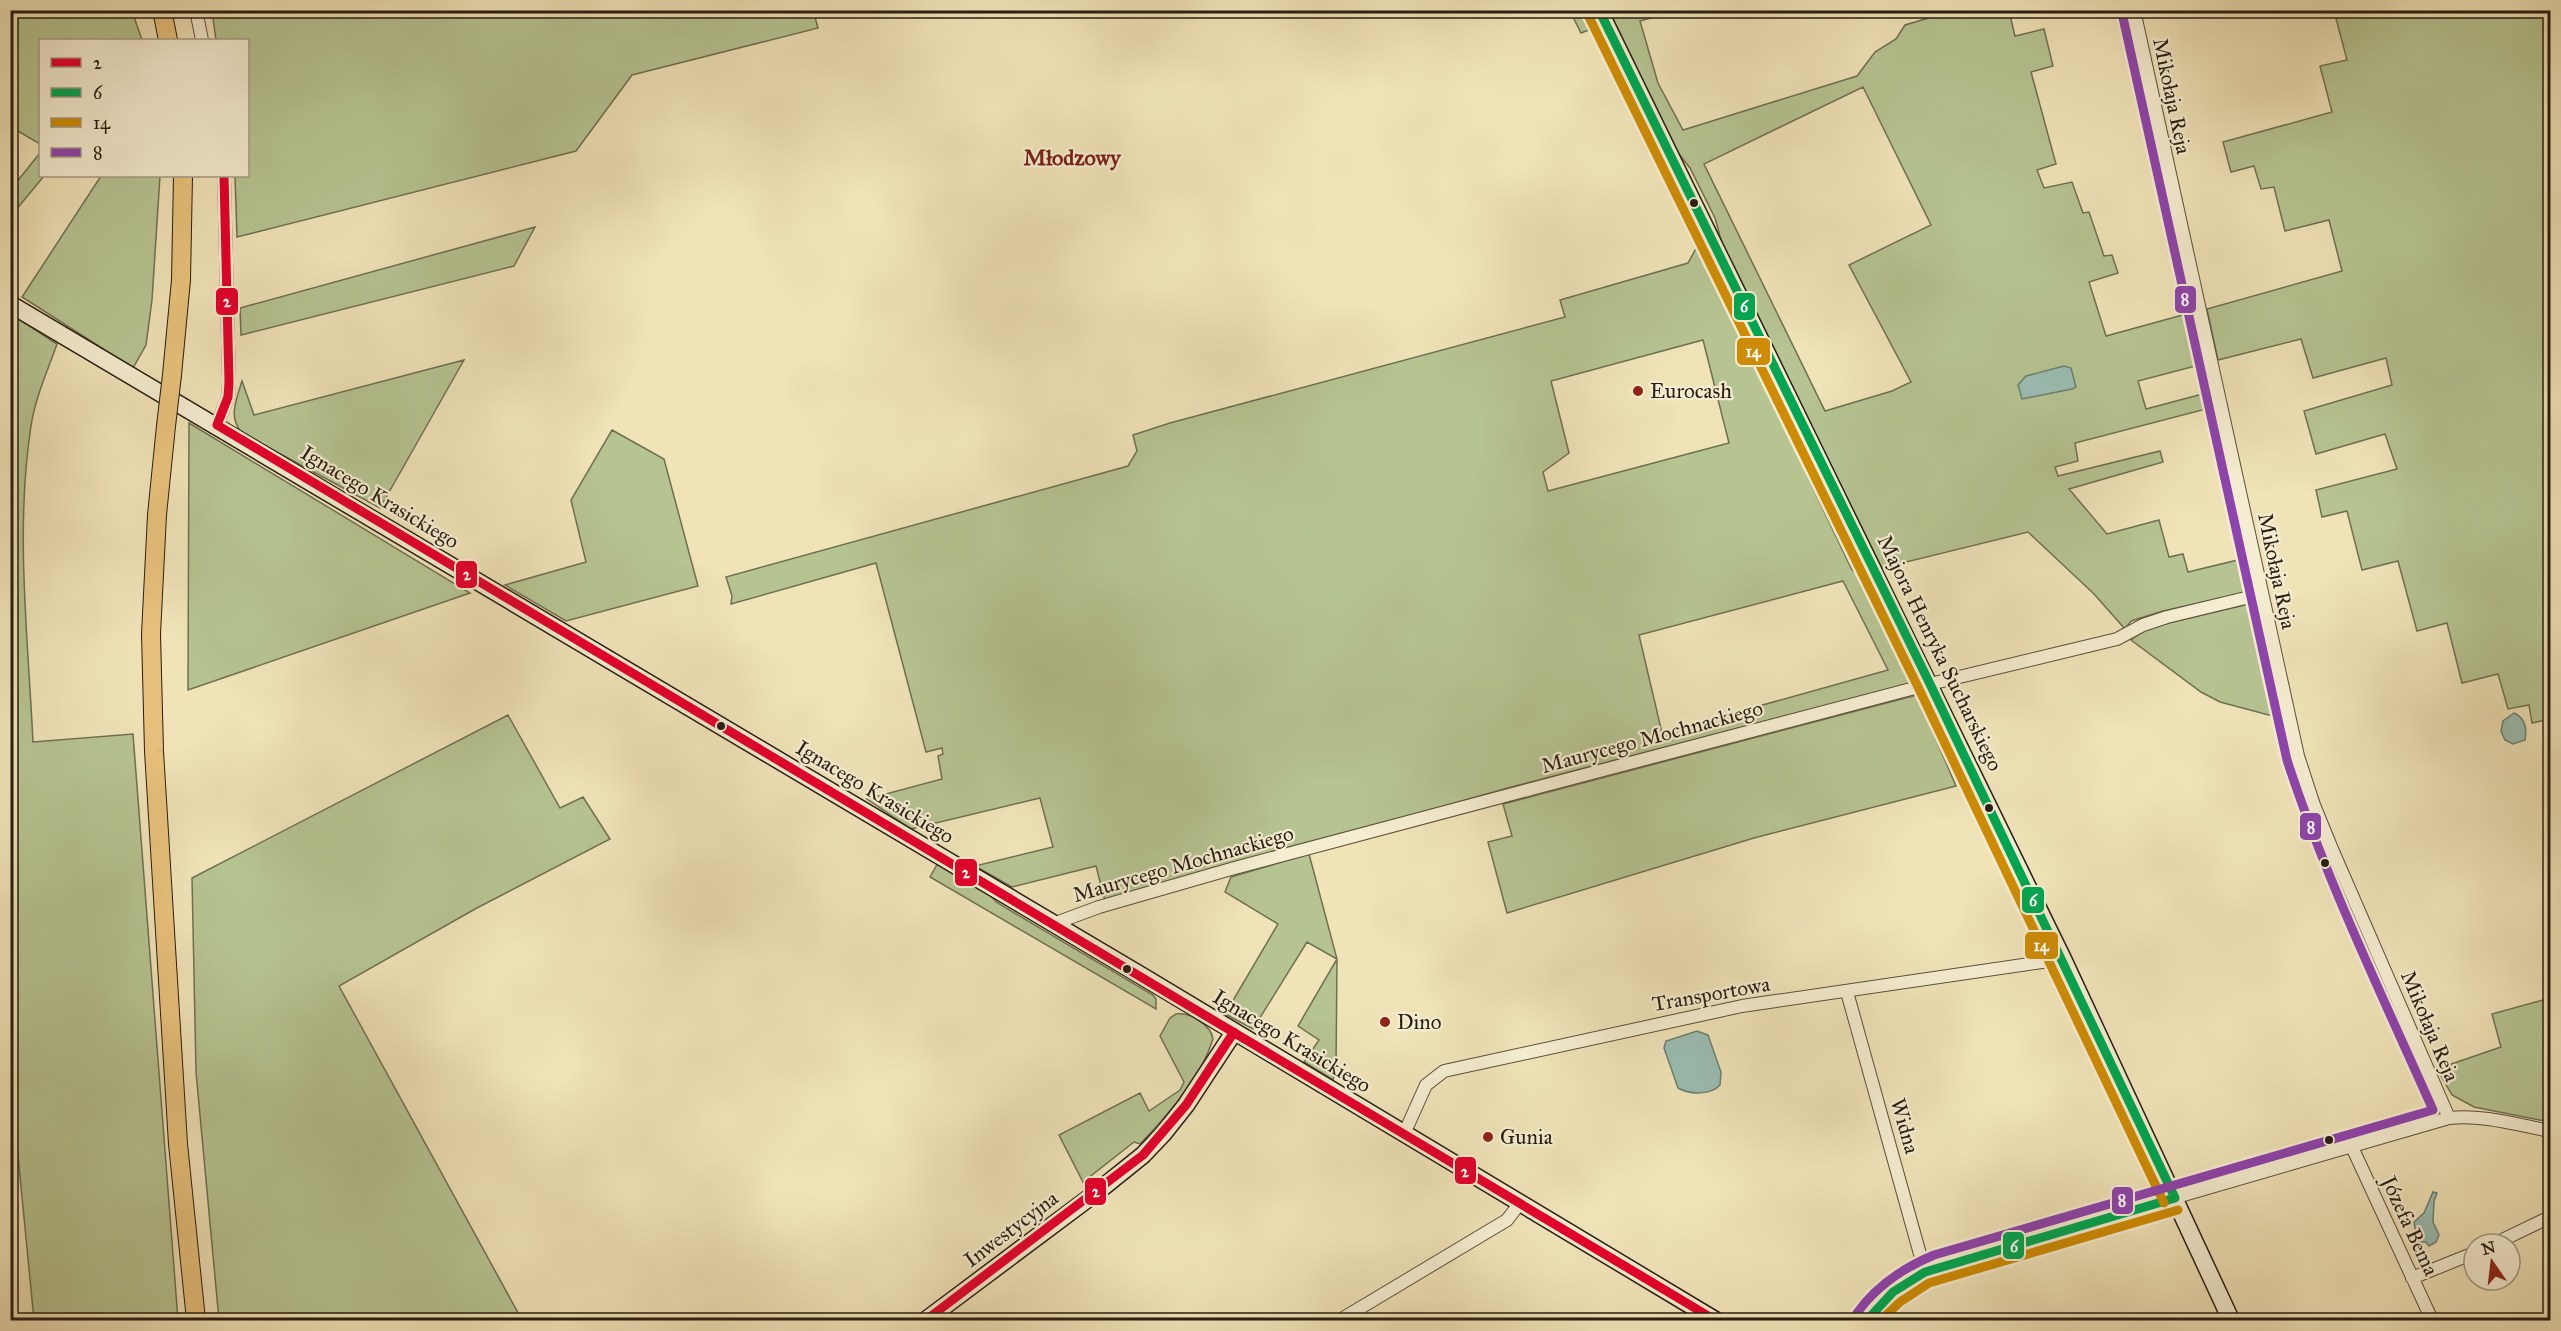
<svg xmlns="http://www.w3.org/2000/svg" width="2561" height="1331" viewBox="0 0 2561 1331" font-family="'IM FELL Great Primer',serif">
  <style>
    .green { fill: #b6c492; stroke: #6f7052; stroke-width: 1.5; fill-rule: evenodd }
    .water { fill: #9abeb3; stroke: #6c7e72; stroke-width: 1.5 }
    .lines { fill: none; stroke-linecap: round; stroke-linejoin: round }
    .street-casing { stroke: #5a4e3b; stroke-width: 14 }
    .secondary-casing { stroke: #281d11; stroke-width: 19 }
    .primary-casing { stroke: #281d11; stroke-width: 20 }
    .street { stroke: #f5edd1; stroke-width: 12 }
    .secondary { stroke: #f5edd1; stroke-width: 16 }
    .primary { stroke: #e8c27c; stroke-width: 18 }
    .primary-bridge-casing { stroke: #281d11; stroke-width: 20; stroke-linecap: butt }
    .primary-bridge { stroke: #e8c27c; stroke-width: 18 }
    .bus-1-casing { stroke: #f5edd1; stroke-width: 14 }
    .bus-2-casing { stroke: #f5edd1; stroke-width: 14 }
    .bus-3-casing { stroke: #f5edd1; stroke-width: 14 }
    .bus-4-casing { stroke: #f5edd1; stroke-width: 14 }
    .bus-1 { stroke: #e4002b; stroke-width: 9 }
    .bus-2 { stroke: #00a651; stroke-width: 9 }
    .bus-3 { stroke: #ce8b03; stroke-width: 9 }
    .bus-4 { stroke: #8e44ad; stroke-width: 9 }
    .bus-dot { fill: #281d11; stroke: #f5edd1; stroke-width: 2 }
    .poi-dot { fill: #8f2418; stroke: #f5edd1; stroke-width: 2 }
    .labels { text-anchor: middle; stroke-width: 4.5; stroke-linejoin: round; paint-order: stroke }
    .street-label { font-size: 21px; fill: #281d11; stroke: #f5edd1 }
    .poi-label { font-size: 21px; fill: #281d11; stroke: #f5edd1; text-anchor: start }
    .neighbourhood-label { font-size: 22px; font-weight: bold; fill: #7a1f14; stroke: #f5edd1 }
    .line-badge { stroke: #f5edd1; stroke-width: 2 }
    .badge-label { font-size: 16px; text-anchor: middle; font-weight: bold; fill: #fff }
  </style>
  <rect width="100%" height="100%" fill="#f0e3b8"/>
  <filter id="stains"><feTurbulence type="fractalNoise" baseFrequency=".00333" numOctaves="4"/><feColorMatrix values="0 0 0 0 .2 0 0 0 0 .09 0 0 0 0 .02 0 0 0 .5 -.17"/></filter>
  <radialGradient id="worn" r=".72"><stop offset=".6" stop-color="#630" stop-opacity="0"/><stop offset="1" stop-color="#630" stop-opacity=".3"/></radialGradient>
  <path class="green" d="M11,10l121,1 10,29h-102v104l-29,-17z
    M813,10l5,18 -186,47 -56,76 -339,86 -2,-61h13v-136h-32l-4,-29z
    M1956,10l53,1 6,25 29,-7 9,37 -22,6 25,92 -19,6 7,18 28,-6 11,31 6,-1 15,44 8,-1 6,18 -29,9 17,54 84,-23 13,51 -65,17 8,28 64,-17v16l-135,35 3,18 -23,6 3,9 102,-25 3,11 -94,27 38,45 52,-14 10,37 14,-3 5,18 58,-14 6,32 -4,2 -85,19 -32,10 -6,8 -31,-35 -66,-62 -146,36 -159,-321 -8,-29 -25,-50 -18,-23 -63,-134h66l-35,10 18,62 25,47 174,-54 18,-24 21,-13 9,-14zM1863,87l68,138 -82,40 62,117 -19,9 -67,20 -121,-247z
    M1570,11h19l2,7 -2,12 -8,3z
    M2334,11h216v708l-18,4 -3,-18 -21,4 -10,-35 -36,9 -15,-60 -30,8 -19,-70 -36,9 -15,-59 -25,6 -6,-27 81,-21 -12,-35 -69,20 -12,-43 88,-26 -6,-27 -73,20 -12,-39 -83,21 -11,-51 135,-38 -13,-51 -44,11 -11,-44 -13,2 -7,-23 -23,6 -8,-30 109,-30 -12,-46 27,-6z
    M40,153v23h4l-33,40v-27z
    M101,176h59l-8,124 -6,45 -13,23 -111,-71z
    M535,227l-21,39 -273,69 -1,-27z
    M1698,245l154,325 7,4 55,106 -5,4 -394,102 -410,115 -9,-35 -84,21 -37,-21 78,-19 -13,-49 -129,31 -44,-30 75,-20 -4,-23 5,-2 -1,-6 -16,4 -50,-189 -145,41 1,-8 -6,-19 402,-111 9,-15 -4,-16 37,-12 395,-106 -5,-17 128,-37zM1703,340l26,103 -181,48 -5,-19 26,-19 -18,-72zM1843,581l45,89 -226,63 -23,-98z
    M11,314l46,30c-9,26 -22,54 -26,82 -16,102 -3,213 2,316l100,-8 45,586h-144l-23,-236z
    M464,360l-84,148 -138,-75c-14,-16 -6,-32 0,-52l12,34z
    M189,423l281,170 -282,97z
    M612,430l52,29 34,127 -132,35 -61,-36 81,-23 -15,-62z
    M2253,603l27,115 -60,-16 -19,-10 -70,-52 15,-11 10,-3z
    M1917,695l39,91 -202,52 -247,75 -19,-71 24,-6 -9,-32z
    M508,715l52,93 23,-11 27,42 -135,70 -136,77 183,334h-303l-23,-248 -4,-194z
    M1309,854l28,105 -1,108 -3,13 -29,-18 15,-22 -21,-14 39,-67 -30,-17 -54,87 -28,-15 53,-90 -53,-32 6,-15z
    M938,863l51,30 7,9 157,93 3,4v10l-226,-132z
    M2550,998v124l-76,-15 -22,-12 -15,-26 64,-22 -9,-33z
    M1176,1014c14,-2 35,11 37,25 -13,41 -45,76 -73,105l-6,-2 -51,40 -24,-47 81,-42 9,18 31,-21 4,-8 -24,-46 10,-18z"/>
  <path class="water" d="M2064,366l7,2 5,19 -4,2 -50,10 -4,-14 8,-9z
    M2514,713c11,5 13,16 11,27l-12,4 -8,-4 -4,-9 2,-10z
    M1697,1031l11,4 13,37 -1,13c-9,10 -30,10 -42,3l-14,-40 2,-7z
    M2433,1192l4,1 -3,8 -1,21 6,13 -3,7 -7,4 -3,-4h-9l-3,-20 10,-9z"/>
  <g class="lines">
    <g class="street-casing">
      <path id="street" d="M196,10l6,30
        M2134,10l164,746 16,49 18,44 117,269
        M217,425l11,-28 1,-15 -5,-206
        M1053,924l46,-17 132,-38 304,-81 395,-104 187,-45 26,-14 24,-8 95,-23
        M1847,992l78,280
        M1404,1134l22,-49 18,-14 298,-65 321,-47
        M2352,1147l80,173
        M2494,1244l56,-27
        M2412,1278l62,-25
        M1340,1320l167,-100 13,-17
        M1867,1320c17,-26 43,-43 72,-54l510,-148c33,-4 69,7 101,13"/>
    </g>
    <g class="secondary-casing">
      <path id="secondary" d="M1599,10l464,949 168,361
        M10,304l1132,672 573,344
        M926,1320l171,-128 46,-37 20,-21 23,-29 48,-73"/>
    </g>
    <g class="primary-casing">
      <path id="primary" d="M162,10l6,30
        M172,375l9,-95 2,-104
        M166,426l-9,89 -6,119 3,117 24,393 18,176"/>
    </g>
    <use href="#street" class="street"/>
    <use href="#secondary" class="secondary"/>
    <use href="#primary" class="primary"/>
    <g class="primary-bridge-casing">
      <path id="primary-bridge" d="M166,426l6,-51"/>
    </g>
    <use href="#primary-bridge" class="primary-bridge"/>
    <g class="bus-1-casing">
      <path id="bus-1" d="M217,425l1498,895
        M217,425l11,-28 1,-15 -5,-206
        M926,1320l217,-165 43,-50 48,-73"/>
    </g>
    <g class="bus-2-casing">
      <path id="bus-2" d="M1599,10l331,674 245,514
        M1867,1320l26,-28 32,-20 250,-74"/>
    </g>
    <g class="bus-3-casing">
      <path id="bus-3" d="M1588,15l331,674 245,514
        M1881,1320l19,-18 29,-19 249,-73"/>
    </g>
    <g class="bus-4-casing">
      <path id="bus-4" d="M1857,1313c20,-28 46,-45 77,-58l499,-145c-51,-115 -107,-230 -146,-350l-165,-747"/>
    </g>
    <use href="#bus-1" class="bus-1"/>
    <use href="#bus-2" class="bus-2"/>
    <use href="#bus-3" class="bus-3"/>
    <use href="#bus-4" class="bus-4"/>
  </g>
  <g class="bus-dot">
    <circle cx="1694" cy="203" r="5"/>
    <circle cx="721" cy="726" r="5"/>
    <circle cx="1989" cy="808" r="5"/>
    <circle cx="2325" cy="863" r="5"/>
    <circle cx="1127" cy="969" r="5"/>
    <circle cx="2329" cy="1140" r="5"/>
  </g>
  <g class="poi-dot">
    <circle cx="1638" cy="391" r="6"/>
    <circle cx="1385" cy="1022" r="6"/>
    <circle cx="1488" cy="1137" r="6"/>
  </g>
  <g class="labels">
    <g class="street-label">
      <text transform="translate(2172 96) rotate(78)" y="7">Mikołaja Reja</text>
      <text transform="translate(380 497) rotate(31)" y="7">Ignacego Krasickiego</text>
      <text transform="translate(2277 571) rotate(78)" y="7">Mikołaja Reja</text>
      <text transform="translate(1940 653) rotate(64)" y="7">Majora Henryka Sucharskiego</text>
      <text transform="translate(1652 737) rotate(-15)" y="7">Maurycego Mochnackiego</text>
      <text transform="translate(875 792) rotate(31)" y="7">Ignacego Krasickiego</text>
      <text transform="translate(1183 864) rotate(-16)" y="7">Maurycego Mochnackiego</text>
      <text transform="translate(1711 994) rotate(-10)" y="7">Transportowa</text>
      <text transform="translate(2430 1026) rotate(67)" y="7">Mikołaja Reja</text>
      <text transform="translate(1292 1041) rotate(31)" y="7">Ignacego Krasickiego</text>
      <text transform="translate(1905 1126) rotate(74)" y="7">Widna</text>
      <text transform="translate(2410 1226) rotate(65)" y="7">Józefa Bema</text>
      <text transform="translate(1011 1229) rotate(-37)" y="7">Inwestycyjna</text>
    </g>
    <g class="poi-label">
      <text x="1650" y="398">Eurocash</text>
      <text x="1397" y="1029">Dino</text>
      <text x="1500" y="1144">Gunia</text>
    </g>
    <g class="neighbourhood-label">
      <text x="1072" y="165">Młodzowy</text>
    </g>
  </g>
  <g class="line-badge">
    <rect x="2174" y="285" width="23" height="29" rx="6" fill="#8e44ad"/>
    <rect x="215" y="287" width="24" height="29" rx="6" fill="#e4002b"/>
    <rect x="1733" y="292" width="23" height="29" rx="6" fill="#00a651"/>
    <rect x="1736" y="337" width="35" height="29" rx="6" fill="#ce8b03"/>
    <rect x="455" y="560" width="23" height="29" rx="6" fill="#e4002b"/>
    <rect x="2299" y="812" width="23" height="29" rx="6" fill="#8e44ad"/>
    <rect x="954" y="858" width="24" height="29" rx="6" fill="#e4002b"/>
    <rect x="2021" y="886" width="24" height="28" rx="6" fill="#00a651"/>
    <rect x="2024" y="931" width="35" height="29" rx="6" fill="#ce8b03"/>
    <rect x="1454" y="1156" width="23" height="29" rx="6" fill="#e4002b"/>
    <rect x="1084" y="1177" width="23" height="29" rx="6" fill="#e4002b"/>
    <rect x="2111" y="1186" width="23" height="29" rx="6" fill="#8e44ad"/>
    <rect x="2002" y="1231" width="23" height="29" rx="6" fill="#00a651"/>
  </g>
  <g class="badge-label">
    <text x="2185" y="305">8</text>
    <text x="227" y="307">2</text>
    <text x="1744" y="312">6</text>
    <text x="1753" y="357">14</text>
    <text x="467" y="580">2</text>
    <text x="2311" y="833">8</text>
    <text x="966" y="878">2</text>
    <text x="2033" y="906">6</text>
    <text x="2041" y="951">14</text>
    <text x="1465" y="1177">2</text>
    <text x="1096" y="1197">2</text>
    <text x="2122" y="1206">8</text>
    <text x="2014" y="1252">6</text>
  </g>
  <rect width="2561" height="1331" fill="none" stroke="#f0e3b8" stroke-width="36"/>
  <rect x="12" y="12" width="2537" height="1307" fill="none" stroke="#281d11" stroke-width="3"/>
  <rect x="18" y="18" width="2525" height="1295" fill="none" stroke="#281d11" stroke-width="1.5"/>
  <rect x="39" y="39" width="210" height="138" fill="#f5edd1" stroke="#a39a84" stroke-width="1.5"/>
  <rect x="51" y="58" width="30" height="9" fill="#e4002b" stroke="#a39a84" stroke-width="1.5"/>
  <text x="93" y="69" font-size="18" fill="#281d11">2</text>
  <rect x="51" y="88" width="30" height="9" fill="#00a651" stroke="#a39a84" stroke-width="1.5"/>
  <text x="93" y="99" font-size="18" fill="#281d11">6</text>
  <rect x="51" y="118" width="30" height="9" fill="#ce8b03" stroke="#a39a84" stroke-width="1.5"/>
  <text x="93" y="129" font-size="18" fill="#281d11">14</text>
  <rect x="51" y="148" width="30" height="9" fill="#8e44ad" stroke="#a39a84" stroke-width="1.5"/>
  <text x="93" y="159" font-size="18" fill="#281d11">8</text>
  <g transform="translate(2492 1262) rotate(346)"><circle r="28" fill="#f5edd1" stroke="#a39a84" stroke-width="1.5"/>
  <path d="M0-4.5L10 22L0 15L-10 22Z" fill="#8f2418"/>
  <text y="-9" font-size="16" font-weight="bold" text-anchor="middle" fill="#281d11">N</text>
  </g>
  <rect width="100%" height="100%" filter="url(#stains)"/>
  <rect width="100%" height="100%" fill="url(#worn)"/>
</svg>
